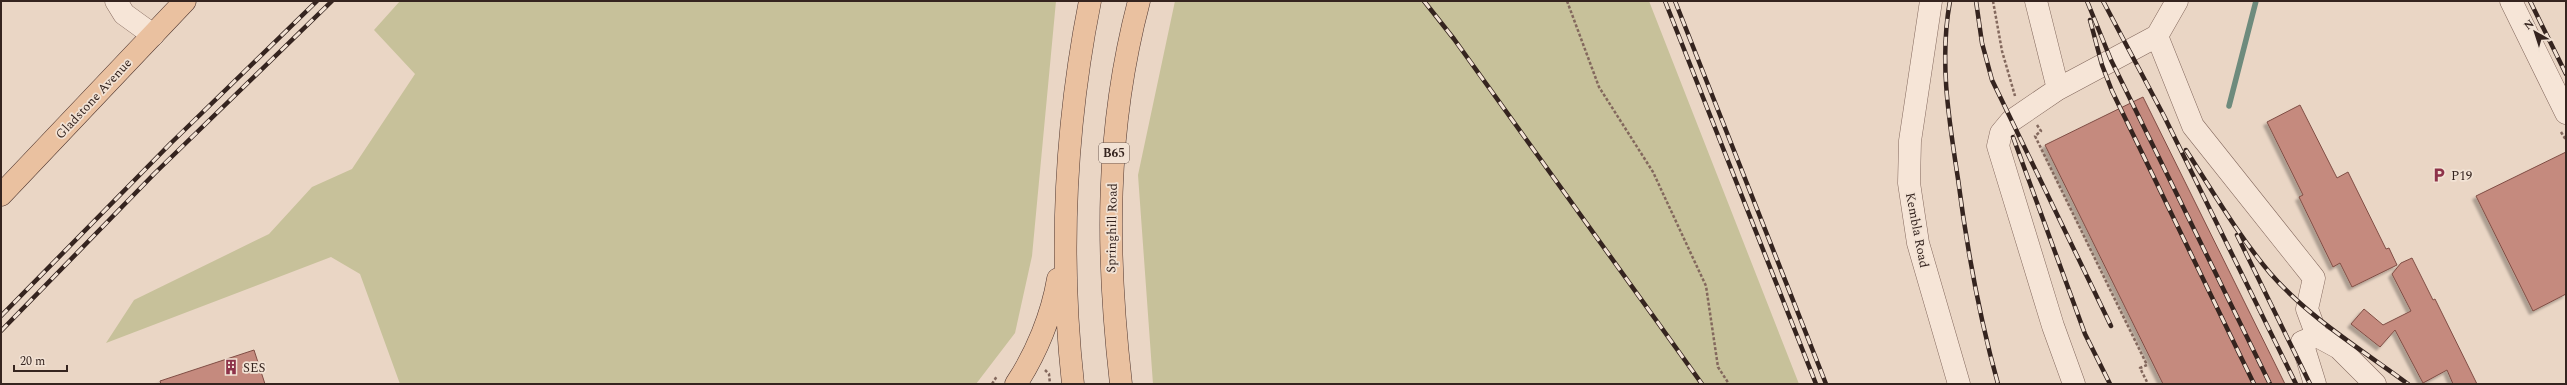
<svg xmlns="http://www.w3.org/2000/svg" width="2567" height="385" viewBox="0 0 2567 385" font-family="Spectral,serif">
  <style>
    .green { fill: #c7c19a }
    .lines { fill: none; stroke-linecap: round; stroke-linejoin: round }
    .stream { stroke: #6e8b7d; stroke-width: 5.5 }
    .building { fill: #c58a7e; stroke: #804e45; filter: url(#shadow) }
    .minor-casing { stroke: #83685d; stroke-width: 23 }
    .major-casing { stroke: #513831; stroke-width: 23 }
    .path { stroke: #83685d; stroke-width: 2.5; stroke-dasharray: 3 2; stroke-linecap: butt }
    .minor { stroke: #f6e5d7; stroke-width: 22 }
    .major { stroke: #eac1a0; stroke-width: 22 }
    .rail-casing { stroke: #35241f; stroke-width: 4.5 }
    .rail { stroke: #f2e2d4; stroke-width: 3; stroke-dasharray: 9; stroke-linecap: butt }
    .labels { text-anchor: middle; stroke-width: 3.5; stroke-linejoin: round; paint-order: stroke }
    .shield { fill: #f2e2d4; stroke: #6e5d55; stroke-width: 1 }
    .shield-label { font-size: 12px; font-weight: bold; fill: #35241f }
    .street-label { font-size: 13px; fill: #35241f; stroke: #f2e2d4 }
    .poi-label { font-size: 13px; fill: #35241f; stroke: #f2e2d4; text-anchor: start }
  </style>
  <defs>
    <filter id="shadow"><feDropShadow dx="-3.5" dy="3.5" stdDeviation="1" flood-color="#0004"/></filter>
  </defs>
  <rect width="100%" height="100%" fill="#ead6c5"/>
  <path class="green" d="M400,1h656l-24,255 -17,77 -39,51h-576l-40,-110 -29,-17 -225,86 28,-43 135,-66 43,-47 40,-18 63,-95 -41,-44z
    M1175,1h474l150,383h-646l-15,-209z"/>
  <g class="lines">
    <path class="stream" d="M2229,106l27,-105"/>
  </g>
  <path class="building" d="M2143,97l142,287h-122l-118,-239z
    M2300,105l37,73 11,-6 38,77 3,-1 8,17 -45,22 -12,-24 -7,4 -34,-70 4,-2 -36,-73z
    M2566,152v142l-33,17 -57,-115z
    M2412,258l21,42 2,-1 42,85h-24l-6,-14 -24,13 -28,-53 -15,17 -29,-23 13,-15 19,16 28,-14 -19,-37 9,-11z
    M254,350l11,34h-104l-1,-3z"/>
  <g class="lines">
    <g class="minor-casing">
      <path id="minor" d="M116,1l8,13 29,21
        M1931,1l-21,140 -1,42 9,60 41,141
        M2036,1l22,88
        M2511,1l55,112
        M2157,36l36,90 121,152 -7,31 10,27
        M2074,384l-21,-58 -55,-180 3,-13 10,-12 47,-32 99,-53 20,-35
        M2315,384l-13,-42 15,-6 22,12 36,36"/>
    </g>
    <g class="major-casing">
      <path id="major" d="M1,195l184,-194
        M1016,384c20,-30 36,-69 42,-105
        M1073,384c-14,-128 -8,-257 17,-383
        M1121,384c-15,-131 -16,-254 18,-383"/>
    </g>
    <path class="path" d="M1567,1l32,86 54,85 53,114 12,81 11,17
      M1993,1l9,50 13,45
      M2037,125l4,6 -6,5 112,229 -7,3 8,16
      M2561,132l5,8
      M1045,370l4,4 1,10
      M992,384l5,-8"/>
    <use href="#minor" class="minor"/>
    <use href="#major" class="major"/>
    <g class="rail-casing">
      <path id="rail" d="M1424,1l30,38 248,345
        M1665,1l151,383
        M1675,1l151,383
        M1950,1c-11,60 -1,119 8,178 9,70 21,137 40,205
        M1976,1l6,42 10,37 119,246
        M2087,1l24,59 159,324
        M2103,1l61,115 132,268
        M2530,1l36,73
        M2090,20l12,45 10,26 142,293
        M2013,137l72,197 25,50
        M2186,150c27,42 52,85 84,123 38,44 92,77 138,111
        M2237,235l73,149
        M1,316l169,-172 147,-143
        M1,331l154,-158 177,-172"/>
    </g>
    <use href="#rail" class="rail"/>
  </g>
  <defs>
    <g id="parking-bare" transform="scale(1.2)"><path d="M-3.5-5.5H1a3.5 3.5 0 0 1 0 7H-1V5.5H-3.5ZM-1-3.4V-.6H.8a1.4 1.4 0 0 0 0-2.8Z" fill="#8d3249" stroke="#f2e2d4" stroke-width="2.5" paint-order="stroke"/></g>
    <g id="building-bare" transform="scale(1.2)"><path d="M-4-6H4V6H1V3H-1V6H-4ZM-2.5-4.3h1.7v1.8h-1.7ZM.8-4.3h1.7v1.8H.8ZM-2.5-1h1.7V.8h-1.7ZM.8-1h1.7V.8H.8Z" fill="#8d3249" stroke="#f2e2d4" stroke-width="2.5" paint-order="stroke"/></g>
  </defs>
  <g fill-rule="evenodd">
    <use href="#parking-bare" x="2439" y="175"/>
    <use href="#building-bare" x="231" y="367"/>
  </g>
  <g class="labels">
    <rect class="shield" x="1099" y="143" width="30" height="20" rx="3"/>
    <g class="shield-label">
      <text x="1114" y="157">B65</text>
    </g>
    <g class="street-label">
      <text transform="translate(93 98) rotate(-47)" y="5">Gladstone Avenue</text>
      <text transform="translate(1111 228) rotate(-89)" y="5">Springhill Road</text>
      <text transform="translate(1918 230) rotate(79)" y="5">Kembla Road</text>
    </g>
    <g class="poi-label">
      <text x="2451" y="180">P19</text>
      <text x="243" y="372">SES</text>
    </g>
  </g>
  <rect width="2567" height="385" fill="none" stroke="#35241f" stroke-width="4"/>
  <g transform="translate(2535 32) rotate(321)" stroke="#f2e2d4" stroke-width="3" paint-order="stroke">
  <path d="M0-3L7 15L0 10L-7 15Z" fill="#35241f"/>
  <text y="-6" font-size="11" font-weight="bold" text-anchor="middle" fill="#35241f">N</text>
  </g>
  <path d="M14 365v6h53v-6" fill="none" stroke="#35241f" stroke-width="2"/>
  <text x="20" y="365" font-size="12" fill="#35241f" stroke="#f2e2d4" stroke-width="3" paint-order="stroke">20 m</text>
</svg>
